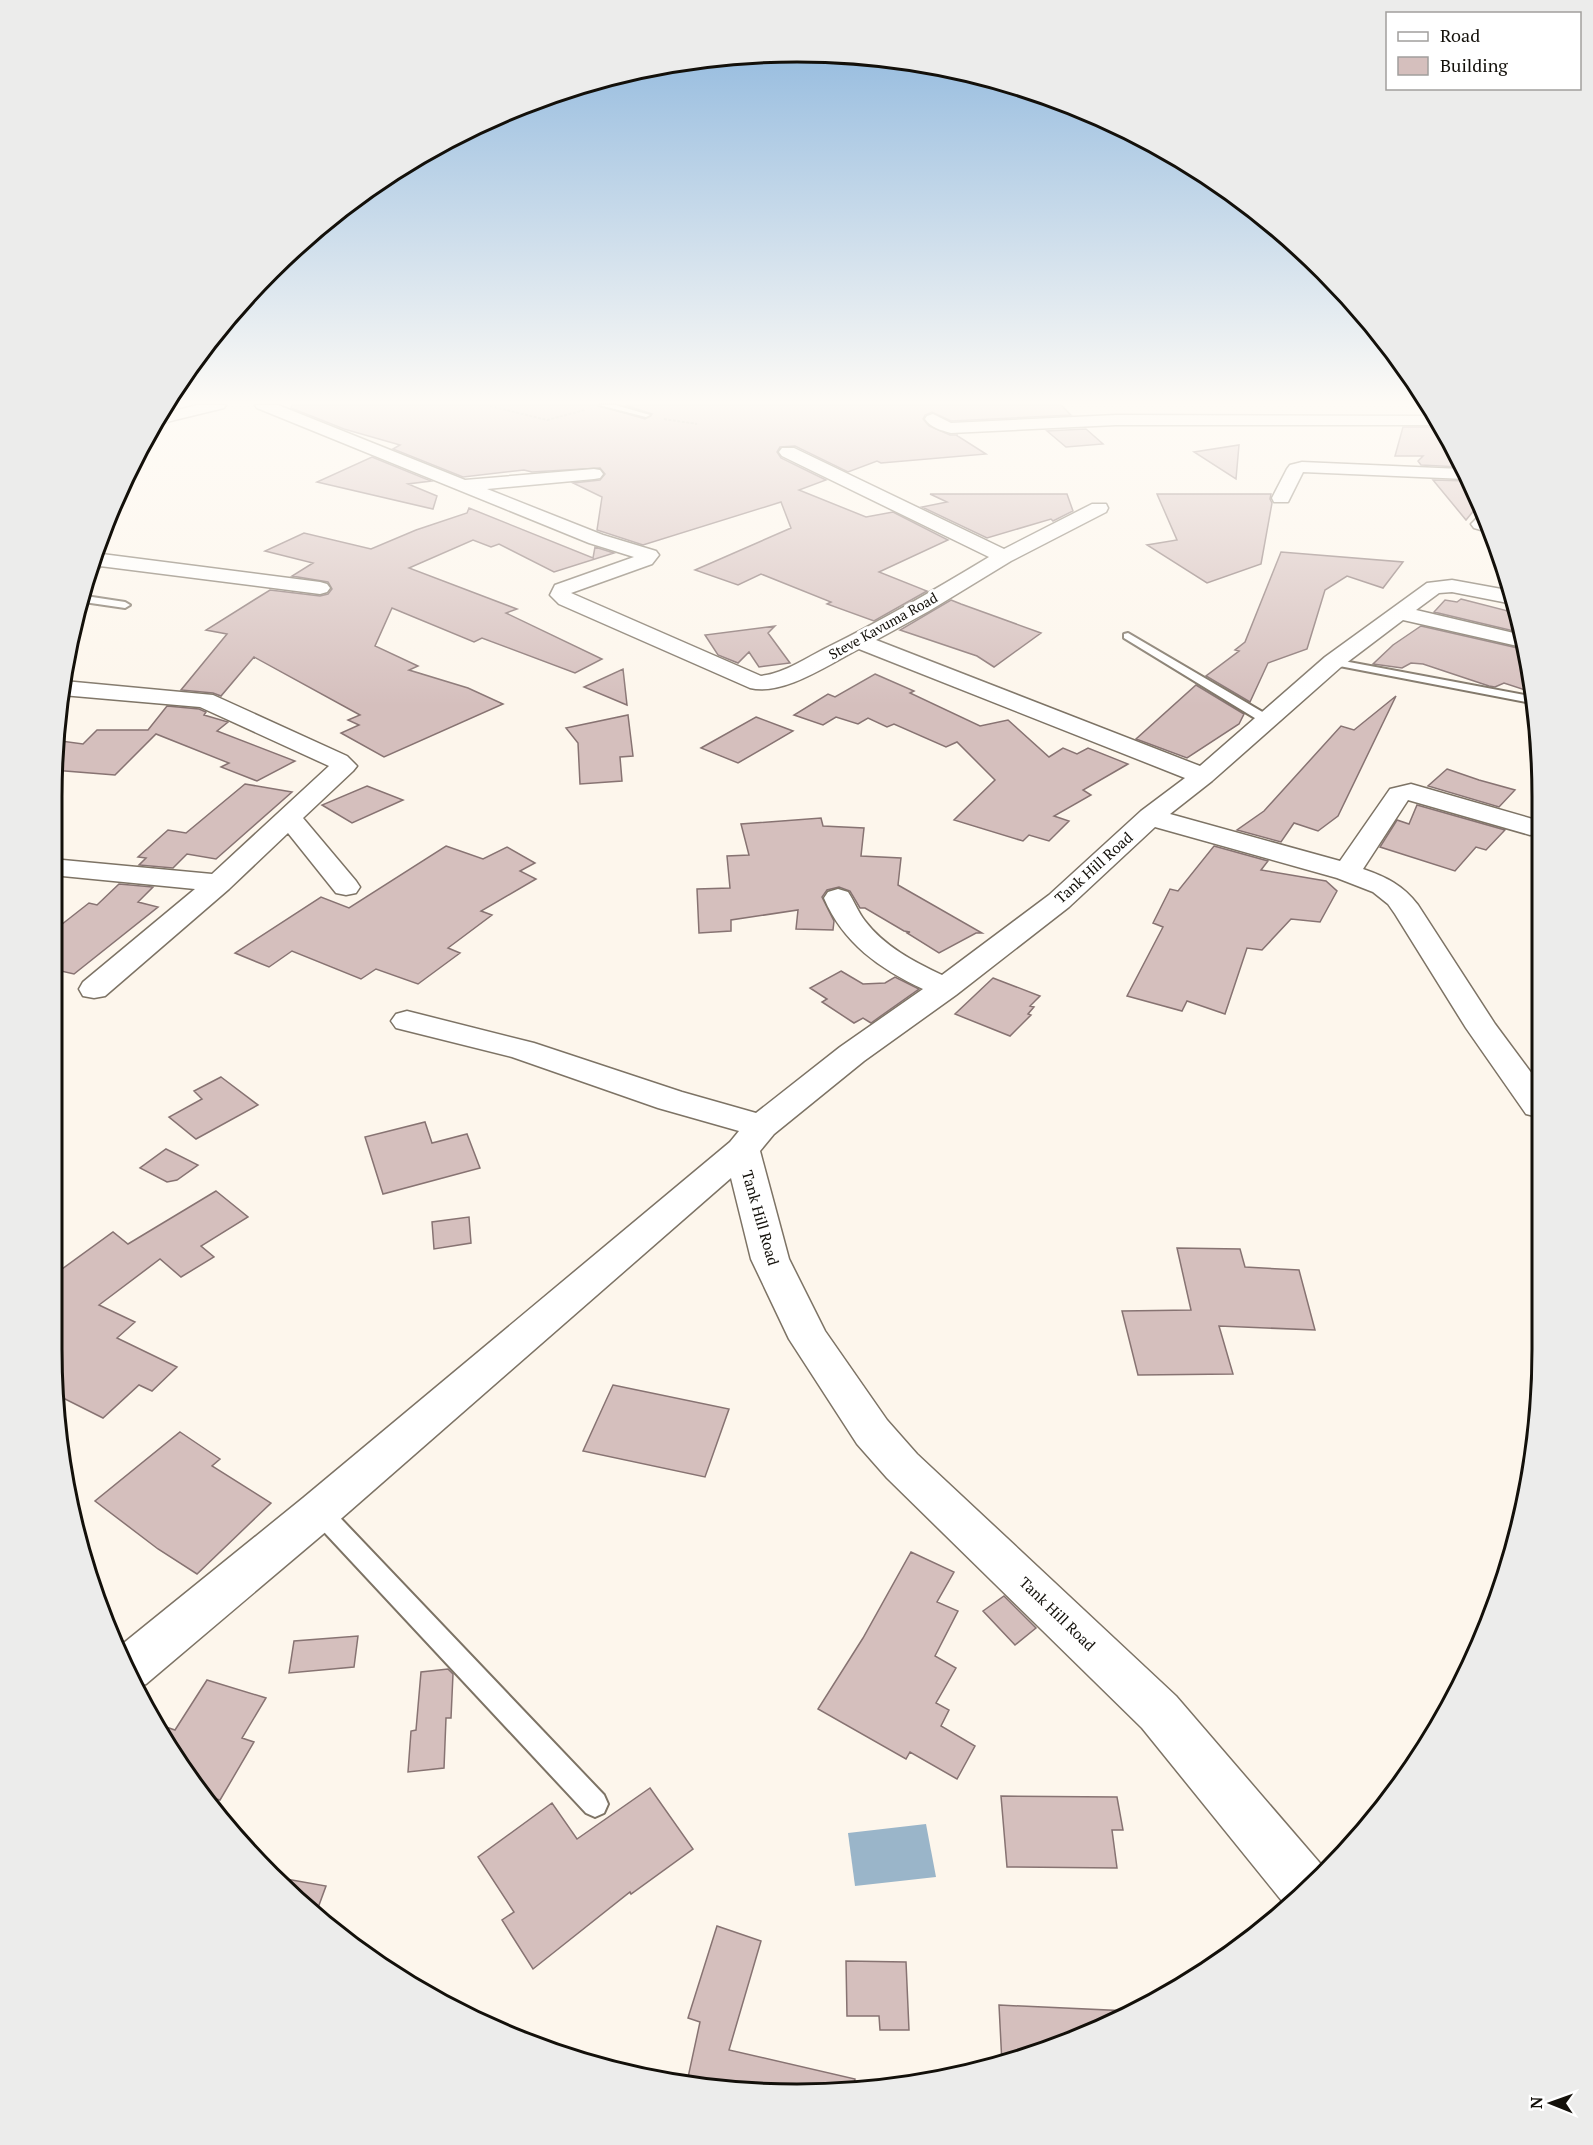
<svg xmlns="http://www.w3.org/2000/svg" width="1593" height="2145" viewBox="0 0 1593 2145" font-family="'PT Serif',serif">
  <style>
    .water { fill: #9ab5c9 }
    .building { fill: #d5bfbd; stroke: #877372; stroke-width: 1.5 }
    .lines { fill: none; stroke-linecap: round; stroke-linejoin: round }
    .lane-casing { stroke: #7d7365; stroke-width: 4 }
    .street-casing { stroke: #7d7365; stroke-width: 3 }
    .path { stroke: #a9a39b; stroke-width: 2; stroke-dasharray: 3 1.5; stroke-linecap: butt }
    .lane { fill: #fff; fill-rule: evenodd }
    .street { fill: #fff; fill-rule: evenodd }
    .labels { text-anchor: middle; stroke-width: 6; stroke-linejoin: round; paint-order: stroke }
    .far-street-label { font-size: 14px; fill: #13100a; stroke: #fff }
    .street-label { font-size: 15px; fill: #13100a; stroke: #fff }
    .rim { fill: none; stroke: #13100a; stroke-width: 3 }
  </style>
  <rect width="100%" height="100%" fill="#fdf6ec"/>
  <path class="water" d="M926,1824l10,53 -81,9 -7,-53z"/>
  <path class="building" d="M292,405h305l48,14 7,-5 -27,-9h436l10,10 -120,6 -19,-9 -7,3 -2,4 6,7 21,9h8h-2l30,19 -105,9 -4,-2 -29,11 -53,-26 -15,1 -3,5 4,6 45,22 -27,10 67,27 27,-5 55,28 -69,32 48,19 -53,30 -47,-17 4,-2 -70,-28 -23,11 -43,-15 96,-42 -10,-26 -138,43 -46,-15 5,-33 -29,-14 27,-3 5,-6 -5,-6 -68,4 -8,-2 -61,7 -70,-28 7,-4 -56,-16 -53,-21z
    M1403,427h34l23,40 -39,-2 -3,-4 5,-5h-28z
    M1086,429l17,15 -37,3 -19,-16z
    M1239,445l-3,34 -42,-27z
    M372,457l59,24 -23,3 29,12 -4,13 -116,-27z
    M1433,480l35,1 12,22 -14,17z
    M930,494h137l6,17 -20,10 -2,-2 -64,19 -65,-31 25,-5z
    M1157,494h114l-1,5 2,4 -11,61 -54,19 -60,-38 30,-5z
    M469,508l124,50 2,-11 19,6 -60,19 -55,-28 -8,3 -18,-7 -64,28 108,41 -11,4 96,46 -27,14 -93,-35 -8,4 -82,-34 -17,38 43,20 -9,4 59,18 35,16 -119,53 -43,-24 18,-8 -11,-5 12,-5 -106,-58 -33,39 -8,-3 -32,-3 46,-56 -21,-4 64,-40 50,6 8,-2 4,-5 -4,-7 -36,-6 21,-13 -48,-12 39,-18 67,16 45,-19 51,-17z
    M1281,552l122,10 -20,26 -36,-12 -22,14 -18,59 -39,14 -18,39 -44,-26 33,-25 -4,-1 10,-8z
    M1461,599l51,13 6,20 -84,-20 11,-12 12,2z
    M951,600l10,4 80,29 -47,34 -17,-11 -77,-26z
    M775,626l-7,7 22,30 -31,4 -10,-15 -11,11 -20,-8 -13,-20z
    M1421,626l101,23 12,44 -30,-10 -9,4 -6,-1 -66,-22 -12,-1 -9,5 -29,-4 20,-19z
    M623,669l4,36 -43,-18z
    M875,674l39,17 -4,2 70,33 28,-6 41,37 14,-9 14,6 11,-6 40,16 -45,26 8,5 -37,21 15,5 -20,20 -20,-6 -6,6 -69,-21 41,-40 -38,-38 -11,5 -52,-23 -7,3 -19,-9 -10,6 -22,-7 -13,8 -29,-10 34,-21 7,3z
    M1196,685l48,29 -5,10 -52,34 -51,-19z
    M1396,696l-58,120 -20,15 -24,-8 -13,19 -44,-12 27,-19 77,-85 13,4z
    M167,706l32,3 7,3 -2,3 24,7 -11,9 78,30 -38,20 -36,-14 8,-4 -73,-29 -41,41 -62,-5 1,-30 29,4 14,-14h51z
    M628,715l5,41 -13,1 2,24 -42,3 -2,-41 -12,-15z
    M756,717l37,14 -55,32 -37,-15z
    M1447,769l32,11 36,10 -16,17 -71,-21z
    M245,784l47,8 -76,67 -29,-5 -14,14 -34,-3 7,-7 -8,-1 30,-27 18,3z
    M367,786l36,14 -51,23 -30,-18z
    M1417,805l88,25 -19,20 -10,-3 -21,24 -75,-24 17,-27 12,4z
    M821,818l2,8 41,2 -3,28 40,2 -3,27 84,48h-6l-37,20 -32,-20 3,-1 -6,-1 -39,-23h-5l-10,-17 -11,-4 -12,3 -5,7 12,24 -1,9 -37,-1 2,-19 -67,10v11l-32,2 -2,-44 33,-1 -3,-32 22,-1 -8,-31z
    M446,846l37,13 24,-12 28,16 -15,8 16,8 -55,32 11,4 -44,33 12,5 -42,31 -42,-15 -15,10 -69,-28 -23,16 -34,-14 86,-56 28,11z
    M1214,846l54,15 -7,9 65,11 11,10 -17,31 -29,-3 -29,31 -15,-2 -22,66 -38,-13 -5,10 -55,-15 36,-69 -10,-4 17,-34 8,2z
    M119,884l34,3 -15,15 20,5 -84,67 -22,-5v-37l37,-29 8,2z
    M841,971l22,13 22,-1 10,-6 24,12 -48,34 -8,-5 -9,5 -32,-21 5,-3 -17,-11z
    M993,978l47,18 -10,10 4,1 -6,7 3,1 -21,21 -55,-22z
    M221,1077l37,28 -62,34 -27,-22 33,-18 -8,-8z
    M425,1122l7,21 35,-9 13,34 -97,26 -18,-57z
    M166,1149l32,16 -21,15 -10,2 -27,-14z
    M216,1191l32,26 -47,29 13,11 -33,20 -21,-18 -61,46 36,17 -18,16 60,29 -25,24 -13,-6 -36,33 -46,-23 -6,-47v-71l62,-45 15,12z
    M469,1217l2,26 -37,6 -2,-27z
    M1177,1248l63,1 5,18 54,3 16,60 -96,-4 14,48 -95,1 -16,-64 69,-1z
    M613,1385l116,24 -24,68 -122,-26z
    M180,1432l40,27 -8,7 59,37 -74,71 -39,-25 -63,-48z
    M911,1552l43,20 -17,30 21,9 -23,45 21,12 -20,35 13,7 -8,16 34,20 -18,33 -47,-27 -4,7 -88,-50 45,-71z
    M1004,1596l32,32 -21,17 -32,-34z
    M358,1636l-4,31 -65,6 5,-32z
    M448,1669l5,5 -2,44h-5l-2,50 -36,4 3,-41 5,-1 5,-58z
    M207,1680l59,18 -24,40 12,4 -34,58 -21,-6 -48,-72 24,8z
    M650,1788l43,61 -62,45 -1,-2 -97,77 -31,-49 12,-8 -36,-55 74,-54 25,36z
    M1001,1796l116,1 6,33h-11l5,38 -110,-1z
    M275,1877l51,9 -11,30 -10,-7z
    M717,1926l44,15 -32,109 126,29 -2,12 -166,-9 13,-60 -12,-4z
    M846,1961l60,1 3,68h-29l-1,-14h-32z
    M999,2005l129,6 -47,26 -79,27z"/>
  <g class="lines">
    <g class="lane-casing">
      <path id="lane" d="M599,405h16l35,10 -4,2z
        M99,558l9,2 -16,13 -5,1 2,-9z
        M79,595l46,7 5,3 -5,3 -48,-7z
        M1128,633l143,84 2,3 -6,4 -4,-1 -139,-85v-4z
        M1333,659l202,38 1,7 -207,-40 -2,-2z
        M319,1502l8,2 277,291 4,9 -4,9 -9,4 -9,-4 -275,-295 -3,-7 3,-7z"/>
    </g>
    <g class="street-casing">
      <path id="street" d="M197,405h29l-2,3 -70,17 5,-10z
        M255,405h23l187,75 129,-11 6,1 3,4 -3,4 -6,1 -107,10 116,46 53,16 3,4 -7,9 -81,29 190,83c24,-3 45,-18 67,-29 55,-27 108,-58 161,-90l-207,-101 -3,-4 3,-4h12l210,101 88,-45h14l2,4 -2,4 -95,49 -82,50 -53,29 324,126 125,-109 102,-74 25,-3 55,10 3,13h-2l-56,-11 -13,1 -23,17 102,24 4,13 -119,-27 -62,47 -129,114 -42,33 170,47 50,-72 21,-5 125,36v13l-6,2 -122,-35 -45,69c23,8 40,16 55,36l77,119 43,58v35l-12,-3 -60,-86 -71,-114 -7,-10 -15,-12 -36,-14 -182,-51 -86,80 -113,88 -92,66 -90,73 -14,17 29,108 36,72 62,89 30,34 259,242 149,173 -39,37 -144,-178 -255,-250 -30,-34 -68,-105 -38,-80 -20,-81 -396,346 -189,160 -9,3 -17,-41 183,-148 427,-356 9,-11 -81,-23 -146,-51 -116,-29 -5,-7 5,-7 11,-3 127,32 148,49 74,21 84,-66 83,-58c-43,-20 -80,-46 -99,-91l4,-6 10,-3 10,3c6,9 10,20 17,29 19,25 49,41 77,54l107,-80 92,-84 44,-33 -326,-129c-30,15 -75,47 -109,39l-191,-84 -9,-9 5,-10 79,-28 -45,-14 -332,-135z
        M933,414l18,9 165,-8 314,1 6,9h-320l-165,8c-10,-3 -20,-5 -26,-14l2,-3z
        M1302,462l159,7 5,10 -163,-7 -15,30h-14l-2,-4 15,-29 3,-4z
        M1486,514l3,13 -8,3 -7,-2 -3,-4 9,-9z
        M94,553l226,29 7,2 3,4 -3,4 -7,2 -228,-29 -2,-1z
        M64,681l149,14 134,61 10,10 -4,5 -50,47 53,63 4,6 -4,6 -10,2 -10,-2 -48,-60 -59,56 -124,107 -11,2 -11,-2 -4,-7 4,-7 112,-93 -143,-14v-16l160,15 117,-108 -129,-59 -138,-12z"/>
    </g>
    <path class="path" d="M490,406l57,14 38,-10
      M664,419l33,5"/>
    <use href="#lane" class="lane"/>
    <use href="#street" class="street"/>
  </g>
  <linearGradient id="sky" x2="0" y2="1"><stop stop-color="#89b4dc"/><stop offset="0.57" stop-color="#fefbf6"/><stop offset="1" stop-color="#fefbf6" stop-opacity="0"/></linearGradient>
  <rect width="1593" height="706" fill="url(#sky)"/>
  <g class="labels">
    <g class="far-street-label">
      <text transform="translate(883 626) rotate(-29)" y="5">Steve Kavuma Road</text>
    </g>
    <g class="street-label">
      <text transform="translate(1094 868) rotate(-42)" y="5">Tank Hill Road</text>
      <text transform="translate(760 1218) rotate(74)" y="5">Tank Hill Road</text>
      <text transform="translate(1057 1614) rotate(44)" y="5">Tank Hill Road</text>
    </g>
  </g>
  <path d="M0 0H1593V2145H0ZM797 62H797A735 735 0 0 1 1532 797V1349A735 735 0 0 1 797 2084H797A735 735 0 0 1 62 1349V797A735 735 0 0 1 797 62Z" fill="#ececeb" fill-rule="evenodd"/>
  <path class="rim" d="M797 62H797A735 735 0 0 1 1532 797V1349A735 735 0 0 1 797 2084H797A735 735 0 0 1 62 1349V797A735 735 0 0 1 797 62Z"/>
  <rect x="1386" y="12" width="195" height="78" fill="#ffffff" stroke="#a19f9d" stroke-width="1.5"/>
  <rect x="1398" y="32" width="30" height="9" fill="#ffffff" stroke="#a19f9d" stroke-width="1.5"/>
  <text x="1440" y="42" font-size="18" fill="#13100a">Road</text>
  <rect x="1398" y="57" width="30" height="18" fill="#d5bfbd" stroke="#a19f9d" stroke-width="1.5"/>
  <text x="1440" y="72" font-size="18" fill="#13100a">Building</text>
  <g transform="translate(1551 2103) rotate(271)" stroke="#ffffff" stroke-width="4.5" paint-order="stroke">
  <path d="M0-4.5L10 22L0 15L-10 22Z" fill="#13100a"/>
  <text y="-9" font-size="16" font-weight="bold" text-anchor="middle" fill="#13100a">N</text>
  </g>
</svg>
